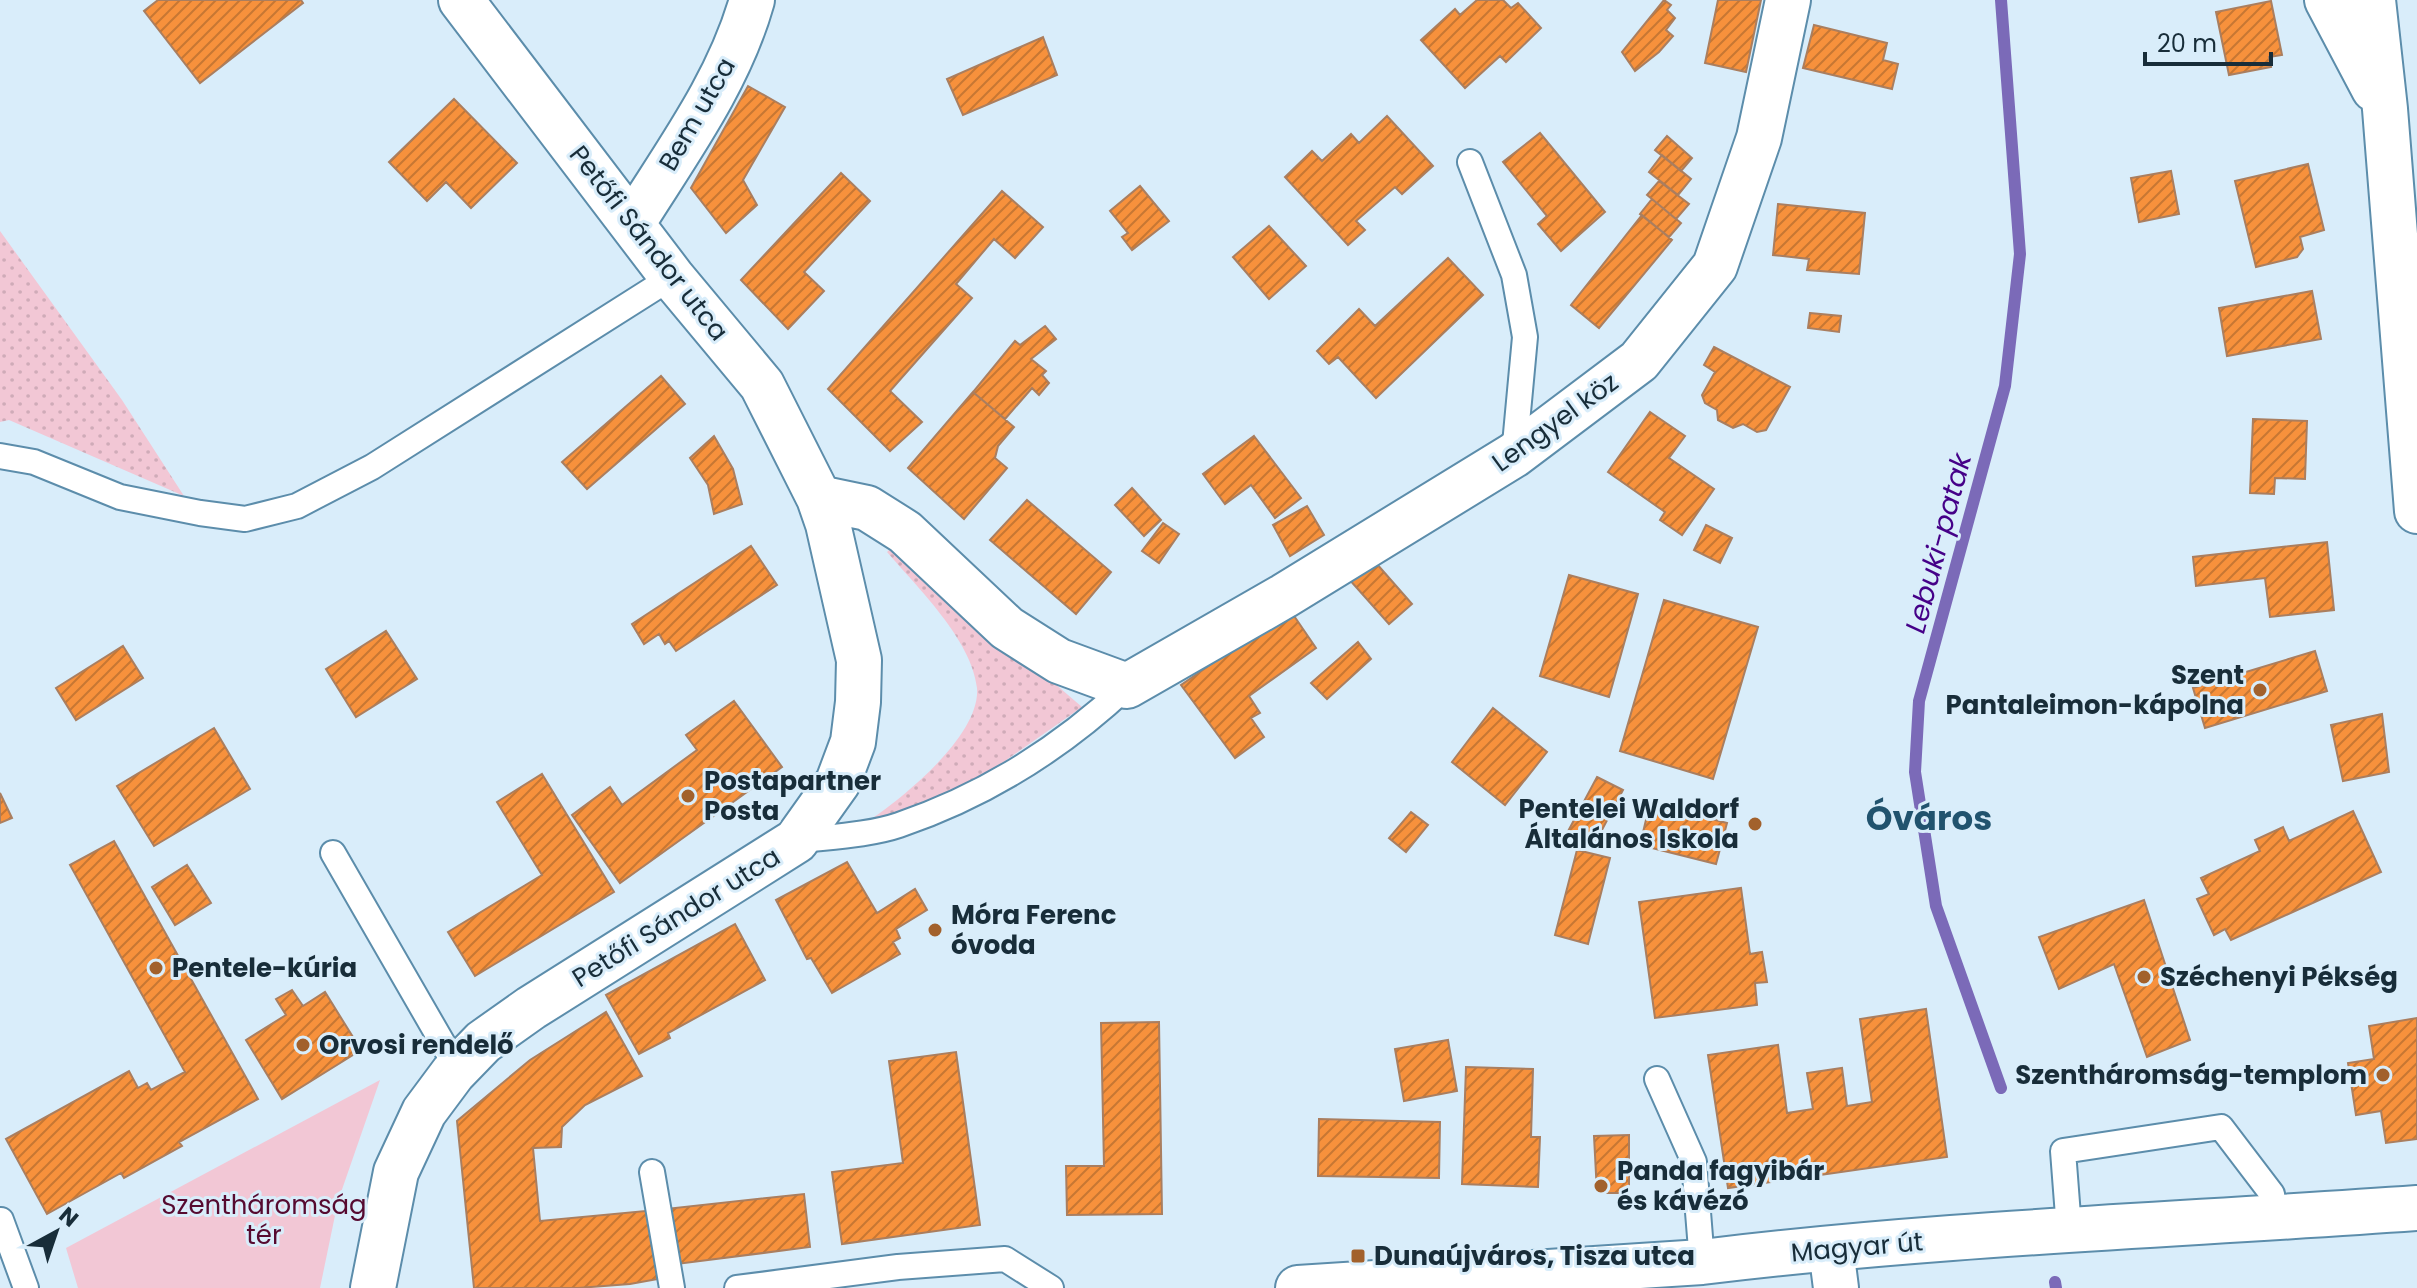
<svg xmlns="http://www.w3.org/2000/svg" width="2417" height="1288" viewBox="0 0 2417 1288" font-family="Poppins,sans-serif">
  <style>
    .grass { fill: url(#grass-dots) }
    .green { fill: #f2c7d5 }
    .lines { fill: none; stroke-linecap: round; stroke-linejoin: round }
    .stream { stroke: #7b6ab8; stroke-width: 12 }
    .building { fill: url(#building-hatch); stroke: #aa7e5f; stroke-width: 2 }
    .service-casing { stroke: #5c8dab; stroke-width: 28 }
    .minor-casing { stroke: #5c8dab; stroke-width: 48 }
    .tertiary-casing { stroke: #5c8dab; stroke-width: 48 }
    .service { stroke: #fff; stroke-width: 24 }
    .minor { stroke: #fff; stroke-width: 44 }
    .tertiary { stroke: #fff; stroke-width: 44 }
    .poi-dot { fill: #a2612c; stroke: #d9edfa; stroke-width: 3 }
    .labels { text-anchor: middle; stroke-width: 6; stroke-linejoin: round; paint-order: stroke }
    .street-label { font-size: 26px; fill: #182d39; stroke: #d9edfa }
    .poi-label { font-size: 26px; font-weight: bold; fill: #182d39; stroke: #d9edfa; text-anchor: start }
    .park-label { font-size: 26px; fill: #560a30; stroke: #d9edfa }
    .water-label { font-size: 28px; font-style: italic; fill: #450088; stroke: #d9edfa }
    .district-label { font-size: 34px; font-weight: bold; fill: #21536e; stroke: #d9edfa }
  </style>
  <defs>
    <pattern id="grass-dots" width="8" height="8" patternUnits="userSpaceOnUse" patternTransform="scale(2)"><rect width="8" height="8" fill="#f2c7d5"/><path d="M2 2h.1M6 6h.1" fill="none" stroke="#cfabb8" stroke-width="1.8" stroke-linecap="round"/></pattern>
    <pattern id="building-hatch" width="6" height="6" patternUnits="userSpaceOnUse" patternTransform="scale(2)"><rect width="6" height="6" fill="#f7913c"/><path d="M-1 1l2-2M0 6l6-6M5 7l2-2" fill="none" stroke="#c77733"/></pattern>
  </defs>
  <rect width="100%" height="100%" fill="#d9edfa"/>
  <path class="grass" d="M0,231l122,169 62,96 -175,-76 -9,2z
    M894,545l188,162 -97,68 -56,26 -62,21c35,-23 114,-87 110,-134 -5,-48 -60,-101 -90,-136z"/>
  <path class="green" d="M380,1080l-42,121 -18,87h-242l-12,-40z"/>
  <g class="lines">
    <path class="stream" d="M2001,1088l-65,-182 -21,-134 4,-71 86,-315 15,-132 -19,-254
      M2055,1282l1,6"/>
  </g>
  <path class="building" d="M158,0h143l2,3 -103,80 -56,-72z
    M1477,0h26l8,8 7,-5 23,25 -35,34 -6,-6 -35,32 -44,-48 34,-31 5,6z
    M1664,0l7,5 -4,5 8,8 -9,12 7,6 -14,16 -24,19 -13,-19z
    M1718,0h43l-15,72 -41,-9z
    M2271,1l11,54 -13,2 2,10 -42,8 -13,-63z
    M1814,25l73,18 -4,17 15,4 -6,25 -89,-21z
    M1043,37l14,38 -94,40 -16,-36z
    M748,86l37,21 -42,73 14,25 -31,28 -35,-45z
    M454,99l63,64 -46,45 -25,-26 -19,19 -38,-39z
    M1387,116l46,50 -31,28 -7,-7 -39,34 9,9 -17,15 -63,-68 27,-26 10,10 29,-27 8,9z
    M1540,133l65,79 -44,39 -23,-27 9,-8 -44,-54z
    M1667,136l25,22 -11,13 -26,-21z
    M1662,155l29,24 -13,16 -29,-23z
    M2308,164l16,66 -24,7 3,12 -6,8 -41,10 -21,-86z
    M2171,171l8,43 -40,8 -8,-44z
    M841,173l29,28 -66,71 20,19 -36,38 -47,-49z
    M1659,181l30,23 -13,15 -29,-24z
    M1140,186l29,35 -37,29 -10,-13 6,-4 -18,-22z
    M1002,191l41,36 -28,31 -21,-19 -38,45 16,14 -82,93 32,31 -32,29 -62,-62z
    M1652,199l29,24 -12,14 -29,-23z
    M1778,204l87,9 -6,61 -52,-4 2,-11 -36,-4z
    M1642,215l30,25 -73,88 -28,-23z
    M1269,226l37,40 -37,33 -36,-42z
    M1448,258l35,37 -107,103 -38,-41 -9,7 -12,-13 42,-42 16,17z
    M2312,291l9,48 -94,17 -8,-48z
    M1810,313l31,3 -2,16 -31,-4z
    M1045,326l11,13 -25,20 15,12 -4,4 7,8 -10,12 -7,-7 -27,31 -32,-27 42,-51 5,4z
    M1714,347l76,40 -24,43 -9,2 -14,-8 -10,4 -15,-8 -1,-10 -12,-7 -3,-8 13,-23 -11,-7z
    M661,376l24,28 -98,85 -25,-27z
    M973,392l41,35 -16,19 -3,12 12,10 -43,51 -56,-51z
    M1650,412l35,24 -16,22 45,31 -32,46 -22,-15 5,-8 -57,-40z
    M2253,419l54,2 -2,58 -30,-1 -1,16 -24,-1z
    M714,436l19,33 9,35 -28,10 -6,-29 -18,-27z
    M1254,436l47,62 -26,20 -24,-33 -26,19 -22,-30z
    M1132,488l29,32 -17,16 -29,-31z
    M1027,500l84,72 -35,42 -86,-74z
    M1307,506l17,29 -34,21 -17,-31z
    M1163,523l16,11 -20,29 -17,-12z
    M1706,525l26,13 -12,25 -26,-13z
    M2327,542l7,68 -64,7 -5,-39 -69,8 -3,-29z
    M751,546l26,39 -101,66 -7,-10 -4,3 -6,-10 -15,10 -12,-20z
    M1376,563l36,41 -23,20 -41,-46z
    M1569,575l69,19 -29,103 -69,-21z
    M1664,600l94,27 -45,152 -93,-28z
    M1290,610l26,38 -67,48 11,17 -9,5 13,19 -29,21 -54,-73z
    M386,631l31,48 -61,38 -30,-48z
    M1358,642l13,17 -44,40 -16,-16z
    M123,646l20,32 -67,42 -20,-32z
    M2315,651l12,40 -122,37 -12,-40z
    M734,701l48,66 -162,116 -48,-68 38,-28 12,18 75,-55 -11,-15z
    M1493,708l54,44 -42,53 -53,-43z
    M2382,714l7,58 -46,9 -12,-56z
    M214,728l36,61 -96,57 -37,-60z
    M542,774l72,118 -139,84 -27,-44 94,-57 -45,-73z
    M1597,777l26,13 -30,57 -27,-12z
    M0,793l12,25 -12,5z
    M1650,803l77,20 -11,41 -76,-19z
    M2353,811l28,61 -150,68 -6,-11 -11,6 -17,-36 12,-5 -8,-16 59,-27 -5,-11 28,-13 6,14z
    M1411,812l17,13 -22,27 -17,-14z
    M114,841l144,258 -79,43 3,4 -58,32 -3,-5 -74,41 -41,-75 123,-68 9,17 9,-5 4,7 34,-18 -115,-207z
    M1577,850l33,8 -22,86 -33,-9z
    M847,862l30,51 38,-24 12,21 -31,19 4,9 -7,4 7,12 -68,39 -21,-35 -4,1 -31,-59z
    M187,865l24,38 -36,22 -23,-38z
    M1741,888l9,66 12,-2 5,30 -12,1 2,22 -102,13 -16,-116z
    M2144,900l46,140 -43,17 -33,-93 -55,25 -20,-52z
    M735,924l30,56 -97,53 2,5 -31,16 -33,-59z
    M292,990l11,16 22,-14 36,58 -79,49 -36,-59 40,-25 -10,-16z
    M1926,1009l21,148 -219,31 -20,-133 70,-10 9,68 26,-4 -6,-36 35,-5 5,38 25,-4 -12,-83z
    M606,1012l36,64 -57,29 -23,22 -1,20 -28,1 7,73 116,-11 13,67 -39,7 -52,4h-104l-17,-167 73,-61z
    M2417,1018v121l-31,4 -5,-32 -25,4 -8,-52 26,-4 -5,-33z
    M1159,1022l3,192 -95,1 -1,-49h38l-3,-143z
    M1448,1040l9,51 -53,10 -9,-52z
    M956,1052l24,173 -138,19 -10,-72 71,-9 -14,-102z
    M1466,1067l67,2 -2,68h9l-2,50 -76,-3z
    M1319,1119l121,3 -1,56 -121,-2z
    M1629,1135v58h-32l-3,-57z
    M804,1194l6,53 -141,18 -13,-55z"/>
  <g class="lines">
    <g class="service-casing">
      <path id="service" d="M1470,162l44,113 11,62 -11,118
        M0,456l34,6 86,35 80,16 45,6 52,-13 75,-39 300,-190
        M796,841c31,-4 74,-6 103,-16 88,-30 161,-76 228,-139
        M333,853l124,215
        M1657,1079l37,83 8,100
        M652,1172l20,116
        M1,1220l25,68
        M2069,1229l-6,-78 158,-24 51,67 3,24
        M737,1288l161,-21 107,-8 46,29"/>
    </g>
    <g class="minor-casing">
      <path id="minor" d="M2327,0l47,89
        M2373,0l12,109 32,402
        M632,224c45,-72 97,-142 120,-224
        M819,498l48,10 38,24 102,96 52,33 68,25 157,-90 230,-141 125,-94 76,-95 44,-128 29,-138
        M1831,1249l5,39
        M373,1288l23,-116 28,-60 29,-39 30,-31 48,-34 265,-167 42,-59 15,-40 5,-40 1,-42 -31,-136 -9,-26 -57,-113 -90,-108 -211,-277"/>
    </g>
    <g class="tertiary-casing">
      <path id="tertiary" d="M1298,1288l404,-26c237,-29 477,-37 715,-54"/>
    </g>
    <use href="#service" class="service"/>
    <use href="#minor" class="minor"/>
    <use href="#tertiary" class="tertiary"/>
  </g>
  <g class="poi-dot">
    <circle cx="2260" cy="690" r="8"/>
    <circle cx="688" cy="796" r="8"/>
    <circle cx="1755" cy="824" r="8"/>
    <circle cx="935" cy="930" r="8"/>
    <circle cx="156" cy="968" r="8"/>
    <circle cx="2144" cy="977" r="8"/>
    <circle cx="303" cy="1045" r="8"/>
    <circle cx="2383" cy="1075" r="8"/>
    <circle cx="1601" cy="1186" r="8"/>
    <rect x="1350" y="1248" width="16" height="16" rx="4"/>
  </g>
  <g class="labels">
    <g class="street-label">
      <text transform="translate(697 114) rotate(-60)" y="9">Bem utca</text>
      <text transform="translate(649 243) rotate(52)" y="9">Petőfi Sándor utca</text>
      <text transform="translate(1555 422) rotate(-36)" y="9">Lengyel köz</text>
      <text transform="translate(676 917) rotate(-32)" y="9">Petőfi Sándor utca</text>
      <text transform="translate(1857 1247) rotate(-5)" y="9">Magyar út</text>
    </g>
    <g class="poi-label">
      <text x="2244" y="684" text-anchor="end">Szent<tspan x="2244" dy="30">Pantaleimon-kápolna</tspan></text>
      <text x="704" y="790">Postapartner<tspan x="704" dy="30">Posta</tspan></text>
      <text x="1739" y="818" text-anchor="end">Pentelei Waldorf<tspan x="1739" dy="30">Általános Iskola</tspan></text>
      <text x="951" y="924">Móra Ferenc<tspan x="951" dy="30">óvoda</tspan></text>
      <text x="172" y="977">Pentele-kúria</text>
      <text x="2160" y="986">Széchenyi Pékség</text>
      <text x="319" y="1054">Orvosi rendelő</text>
      <text x="2367" y="1084" text-anchor="end">Szentháromság-templom</text>
      <text x="1617" y="1180">Panda fagyibár<tspan x="1617" dy="30">és kávézó</tspan></text>
      <text x="1374" y="1265">Dunaújváros, Tisza utca</text>
    </g>
    <g class="park-label">
      <text x="264" y="1214">Szentháromság<tspan x="264" dy="30">tér</tspan></text>
    </g>
    <g class="water-label">
      <text transform="translate(1938 543) rotate(-75)" y="10">Lebuki-patak</text>
    </g>
    <g class="district-label">
      <text x="1929" y="830">Óváros</text>
    </g>
  </g>
  <g transform="translate(56 1232) rotate(40)" stroke="#d9edfa" stroke-width="6" paint-order="stroke">
  <path d="M0-6L14 30L0 20L-14 30Z" fill="#182d39"/>
  <text y="-12" font-size="22" font-weight="bold" text-anchor="middle" fill="#182d39">N</text>
  </g>
  <path d="M2145 52v12h126v-12" fill="none" stroke="#182d39" stroke-width="4"/>
  <text x="2157" y="52" font-size="24" fill="#182d39" stroke="#d9edfa" stroke-width="6" paint-order="stroke">20 m</text>
</svg>
